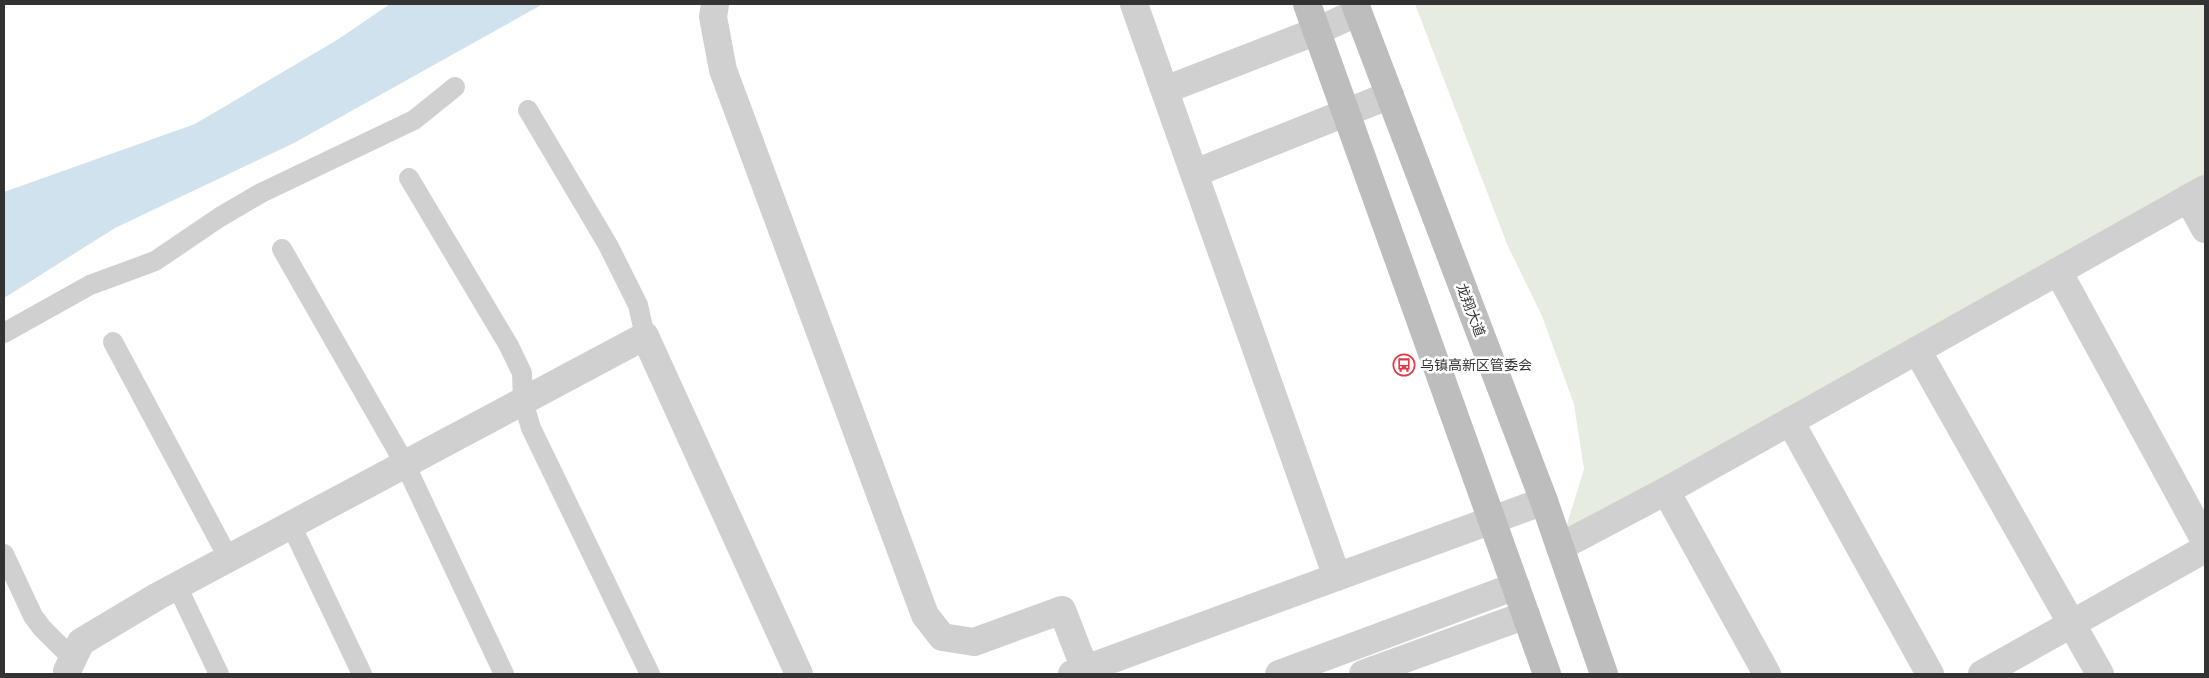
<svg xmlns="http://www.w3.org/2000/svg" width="2209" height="678" viewBox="0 0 2209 678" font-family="Signika,'Noto Sans SC',sans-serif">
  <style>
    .green { fill: #e6ecdf }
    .water { fill: #cfe2ee }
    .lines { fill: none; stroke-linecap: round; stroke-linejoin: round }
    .lane { stroke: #d0d0d0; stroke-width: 20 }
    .street { stroke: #d0d0d0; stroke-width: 28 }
    .secondary { stroke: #bdbdbd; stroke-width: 28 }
    .labels { text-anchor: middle; stroke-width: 5; stroke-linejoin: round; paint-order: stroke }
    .street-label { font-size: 14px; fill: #333; stroke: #fff }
    .poi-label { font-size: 14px; fill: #333; stroke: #fff; text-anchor: start }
  </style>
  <rect width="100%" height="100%" fill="#fff"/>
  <path class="green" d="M1415,4h790v185l-645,358 24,-78 -10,-65 -32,-88 -35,-72z"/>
  <path class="water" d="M390,4h153l-249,139 -179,85 -111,70v-106l191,-68 142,-84z"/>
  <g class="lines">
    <path class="lane" d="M528,110l80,135 30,60 7,31
      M409,178l100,168 13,27 1,28 8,27 119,246
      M282,249l123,215 99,210
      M4,333l86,-48 65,-24 65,-44 41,-24 153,-73 41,-33
      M113,342l116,217
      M291,525l71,149
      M4,554l29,62 9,12 31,31
      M177,586l42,88"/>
    <path class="street" d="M715,4l-2,13 10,53 202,545 17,22 32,5 88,-32 23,59
      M1134,4l203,573
      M1165,90l152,-59 41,-19
      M1195,173l195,-78
      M2188,198l17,31
      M2058,271l147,270
      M1917,350l183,324
      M1790,421l140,253
      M1666,491l101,183
      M1560,547l106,-56 539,-302
      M68,674l-1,-3 14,-29 77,-46 487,-260 154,338
      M1072,674l472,-173
      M1279,674l237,-88
      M1363,674l163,-59
      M1982,674l223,-125"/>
    <path class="secondary" d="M1307,4l240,670
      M1355,4l189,497 60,173"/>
  </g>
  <defs>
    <g id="bus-ring" transform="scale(1.125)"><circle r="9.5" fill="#fff" stroke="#e63946" stroke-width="1.5"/><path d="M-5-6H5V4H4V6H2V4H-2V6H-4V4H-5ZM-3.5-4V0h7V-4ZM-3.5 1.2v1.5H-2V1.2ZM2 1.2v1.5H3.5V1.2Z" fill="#e63946"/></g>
  </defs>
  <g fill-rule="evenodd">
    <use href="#bus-ring" x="1404" y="365"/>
  </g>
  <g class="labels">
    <g class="street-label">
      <text transform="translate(1471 310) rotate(69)" y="5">龙翔大道</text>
    </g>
    <g class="poi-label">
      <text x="1420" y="370">乌镇高新区管委会</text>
    </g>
  </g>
  <rect width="2209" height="678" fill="none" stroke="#333333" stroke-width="10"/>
</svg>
